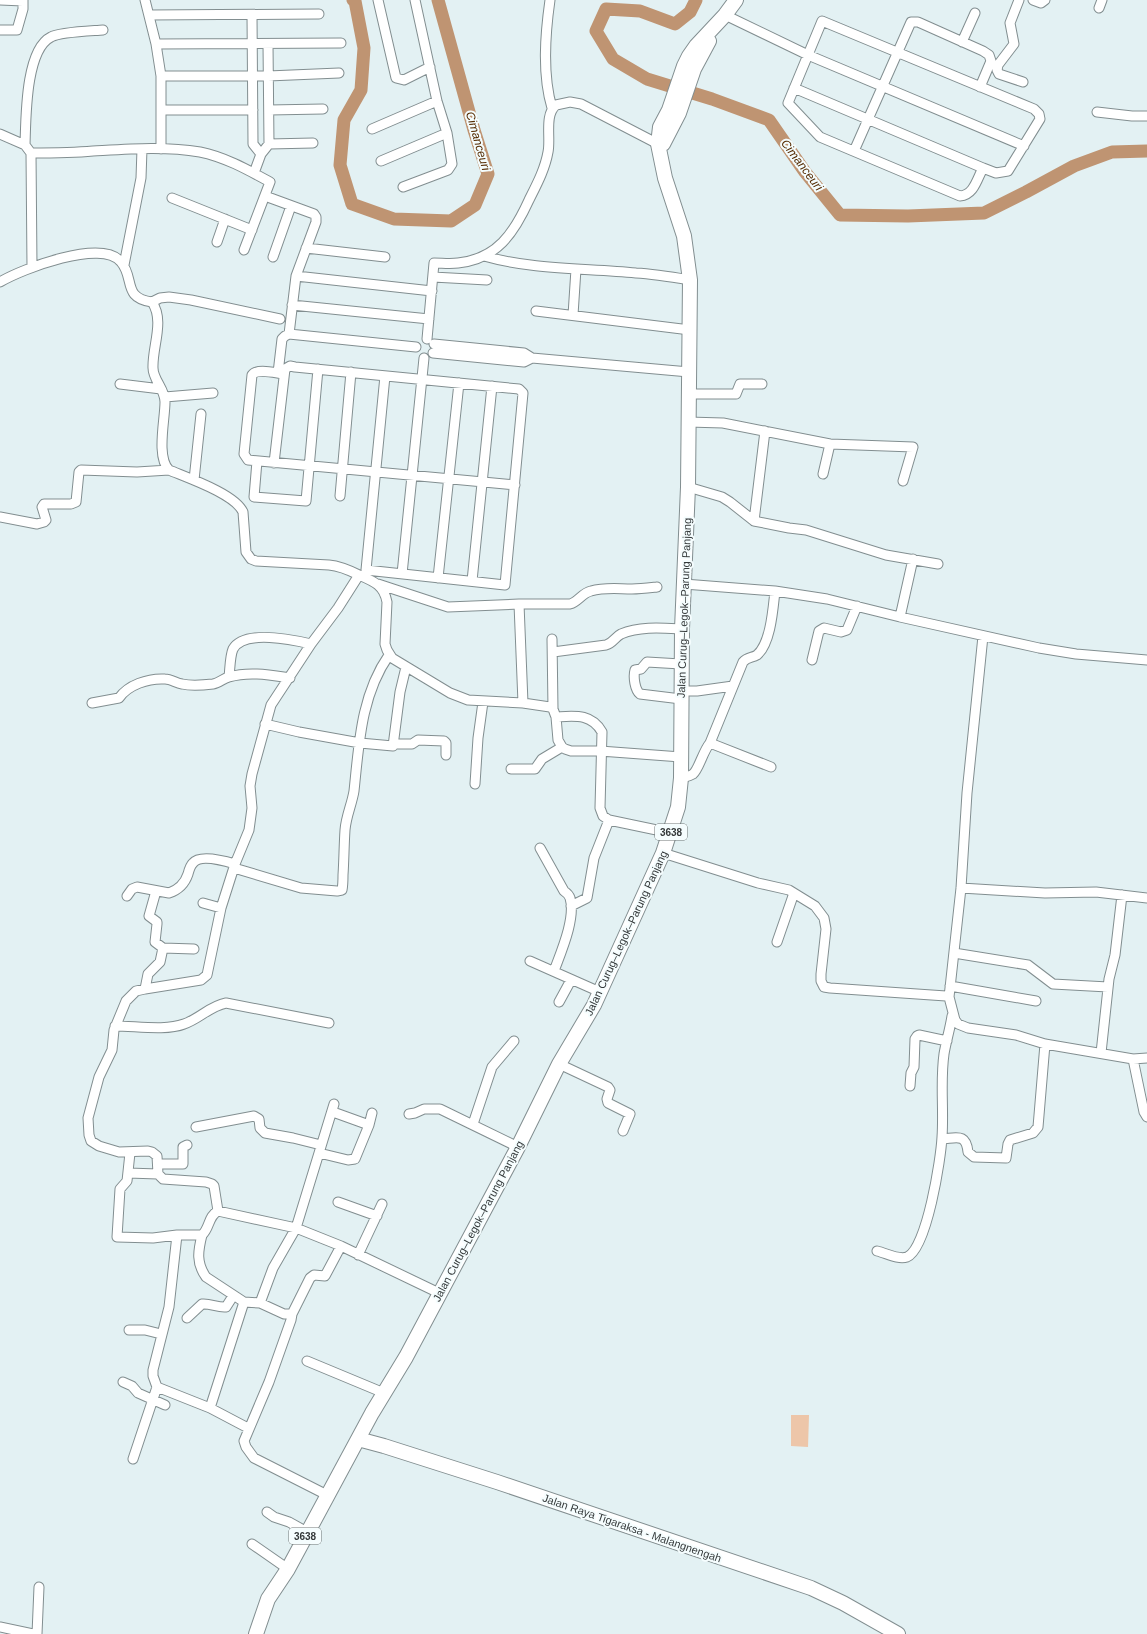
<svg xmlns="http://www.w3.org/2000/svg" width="1147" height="1634" viewBox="0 0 1147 1634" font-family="Arial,sans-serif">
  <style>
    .green { fill: #edc6a9 }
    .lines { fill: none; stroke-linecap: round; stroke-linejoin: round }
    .river { stroke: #bf9472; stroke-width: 13 }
    .minor-casing { stroke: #828e90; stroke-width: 11 }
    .primary-casing { stroke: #828e90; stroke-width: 16 }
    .minor { stroke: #fff; stroke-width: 9 }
    .primary { stroke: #fff; stroke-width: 14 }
    .labels { text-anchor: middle; stroke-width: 4; stroke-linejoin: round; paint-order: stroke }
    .shield { fill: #f5fdfe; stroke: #6e7475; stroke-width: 1 }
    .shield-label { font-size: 10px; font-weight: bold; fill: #34393a }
    .street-label { font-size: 11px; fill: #34393a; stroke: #f5fdfe }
    .water-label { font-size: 12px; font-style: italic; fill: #542a00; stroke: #f5fdfe }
  </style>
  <rect width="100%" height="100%" fill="#e3f1f3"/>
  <path class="green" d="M791,1415h18l-1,32 -17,-1z"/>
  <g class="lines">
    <path class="river" d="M353,0l2,1 9,47 -3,42 -17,30 -4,45 12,39 42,15 57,2 24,-16 13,-31 -14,-44 -36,-130
      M696,0l-6,12 -15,12 -35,-13 -34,-2 -10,22 17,28 34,20 65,20 57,21 36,52 35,43 68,1 76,-3 42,-21 48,-26 38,-14 35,-1"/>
    <g class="minor-casing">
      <path id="minor" d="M0,0l23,1
        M145,0l11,44 5,32v73
        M378,0l18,78 8,2 26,-13
        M550,0c-5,35 -8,74 2,108
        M1019,0l-9,23 4,21 -16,21 -1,5 2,4 24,8
        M1033,0l8,3 4,-3
        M1099,8l3,-8
        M149,15l170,-1
        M252,15l1,129 8,10
        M725,15l83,40 216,91
        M822,21l212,88 5,5 1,5 -32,52 -12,2 -13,-5c-6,11 -9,27 -23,28l-140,-59 -32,-34z
        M0,30h17l6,-21v-9
        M962,42l13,-29
        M156,44l185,-1
        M161,76h107l71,-3
        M794,88l189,80
        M161,110h92
        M269,110l54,-1
        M1097,112l35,4h15
        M372,129l65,-28
        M0,134l25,11 6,8c21,0 41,0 62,-2 35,-2 72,-5 107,1 25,5 48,18 70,30l-26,68
        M269,144l44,-1
        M25,145c1,-25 0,-95 26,-108 9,-5 40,-6 52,-7
        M854,151l57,-129h7l65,29 6,4 2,6 -11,26
        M31,153l1,114
        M381,161l66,-28
        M254,173l7,-19 8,-10 -1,-100
        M403,187l45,-17 4,-6 -5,-31 -10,-32 -22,-101
        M265,196l49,18 2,3v5l-20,54 -7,58 -4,2 -3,3 -4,34
        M172,198l80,32
        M217,242l8,-23
        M306,248l79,9
        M484,256c49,14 101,12 152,17 18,1 36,4 54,7
        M273,257l18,-51
        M124,265l17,-87 1,-29
        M296,276l136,15
        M433,277l54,3
        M0,282c22,-13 102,-44 121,-20 14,16 1,36 31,40 13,19 0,45 1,66 0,12 12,21 12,34 0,18 -9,55 4,68 19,8 66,24 74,42l3,40 5,7 5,2 73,4c11,1 20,5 30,10 14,6 25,10 28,27l-2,42 2,6 5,8 58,35 18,7 55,3 27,4 3,2 3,8 2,23 4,7 3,2 6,2h29l81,6
        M152,302l8,-4 9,-1 22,3 89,19
        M292,305l137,14
        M536,311l154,19
        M573,315l3,-46
        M289,334l127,13
        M427,339l7,-76c8,0 16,1 24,0 39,-4 56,-30 71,-63 8,-16 16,-31 19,-48 3,-14 -4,-37 8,-47l14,-3 11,2 81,42
        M434,344l90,9 8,5
        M433,353l91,9 8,-4 157,14
        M284,374c-9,-1 -27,-6 -32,1l-8,79 4,6 267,25
        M120,384l41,5
        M689,394h47l4,-10h22
        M165,397l48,-4
        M688,422l35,1 107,21 83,3 -10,34
        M257,461l-3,36 52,4 12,-132
        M274,463l11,-94 5,-3 5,1 224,22 4,4 -18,192 -139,-15 19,-194
        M823,474l7,-30
        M194,480l7,-66
        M688,487l34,10 8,5 24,19 35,7 17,2 80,25 52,9
        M340,496l11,-124
        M0,517l37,7 7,-2 2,-2 -4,-13 2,-3h27l5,-2 3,-30 2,-2 56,2 32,-2
        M754,521l11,-90
        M402,574l22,-216
        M438,578l21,-195
        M472,581l20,-195
        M378,584l70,23 71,-3h51c8,-2 12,-11 21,-13 14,-4 27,-2 41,-2 8,0 16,-1 25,-2
        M684,584l91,7 52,8 73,18 139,31 37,6 71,6
        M519,604l4,99
        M900,617l13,-58
        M552,639l1,70
        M553,652l53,-7c7,-2 9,-8 15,-11 19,-8 41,-6 61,-5
        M812,660l7,-29 5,-3 17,4 6,-2 10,-24
        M229,677c1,-9 1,-21 4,-28 11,-20 61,-9 78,-5
        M681,691h16l36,-5
        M681,699l-41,-5c-5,-4 -7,-17 -5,-24l6,-1 6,-7 34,2
        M92,703l27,-5c9,-13 29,-20 46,-19 6,0 11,4 17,5 9,2 22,1 31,0 6,-1 11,-6 16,-7 20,-6 41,-2 61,1
        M556,717c18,-1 35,-4 46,15l-2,76 3,8 6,4 62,13
        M265,724l34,8 61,11 33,3 7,-54 6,-25
        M710,743l61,24
        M394,744h18l6,-4 26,1 2,2v12
        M511,769h24l7,-10 20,-12
        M681,778c4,-1 9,-2 12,-4 6,-5 10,-23 17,-31l33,-81c4,-5 9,-4 14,-7 14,-12 16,-47 18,-64
        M475,784l3,-46 5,-36
        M540,848l24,43c3,2 5,4 6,7 6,20 -9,54 -16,73
        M663,853l95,30 31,7 26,16 9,12 2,11 -5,45v7l3,6 6,1 116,8 3,1 6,23 3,4 10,4 48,7 29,9 88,15 14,-1
        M234,868l67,20 36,3 5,-1c1,-5 1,-10 1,-15 1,-15 1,-30 2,-45 1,-14 7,-26 9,-39 5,-47 7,-96 35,-136
        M961,888l84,5 51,-1 51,6
        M127,896l5,-7 5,-2 32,6c9,-3 16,-10 19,-19 1,-4 2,-8 5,-11 7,-9 32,-2 42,1
        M203,903l18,5
        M571,906l16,-8 7,-40 15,-38
        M777,942l17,-49
        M163,948l31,1
        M954,953l74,12 25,19 55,3
        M530,961l70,31
        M950,986l86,15
        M145,989l3,-15 12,-12 3,-14 -8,-6 2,-18v-2l-8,-6 7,-25
        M949,997l12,-109 6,-95 16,-157
        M559,1002l12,-22
        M115,1026c21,0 51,5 69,-2 15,-5 26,-18 42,-21l103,20
        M1101,1053l8,-74 6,-24 7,-60
        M1133,1059l11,53 3,5
        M559,1064l49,23 2,3 -3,9 1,4 22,11 -7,17
        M910,1086l1,-13 3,-6 1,-28 2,-3 2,-1 28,6
        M333,1112l36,13
        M409,1114l6,-1 9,-4h16l78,38
        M473,1124l19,-57 22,-26
        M196,1127l58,-11 5,3 1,9 5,5 28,5 28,7
        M942,1139c15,-1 24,-6 26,13l6,5 32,1 2,-14 2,-4 23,-7 5,-6 7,-83
        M130,1153l-3,28 -7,8 -3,48 36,1 24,-3h25c8,-7 6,-19 16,-24l78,17 45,18 98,47
        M319,1153l29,7 7,-1 14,-34 3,-12
        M158,1164h25v-17l4,-2
        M128,1173l30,1
        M338,1202l39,14
        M218,1211l-4,-25 -2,-2 -6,-2 -43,-3 -5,-5 -1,-18 -5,-4 -4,-1 -29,1 -20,-6 -8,-5 -2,-6 -1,-17 11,-41 13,-27 2,-20 12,-29 10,-10 9,-2 56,-9 6,-5 14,-67 14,-44 14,-34 3,-22 -2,-22 2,-12 19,-69 40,-61 27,-36 21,-33
        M177,1235l-8,72 -16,63v6l4,11 53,21 38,20
        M202,1235c-4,16 -6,28 4,42l38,25 16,1 24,11h8l-1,6 -22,62 -25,59 2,6 8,11 73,37
        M877,1251c9,2 21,9 30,6 20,-8 34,-99 35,-120 2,-28 -2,-55 2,-83 2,-12 6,-25 8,-38
        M358,1255l24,-51
        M260,1303l13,-35 23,-40 38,-124
        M292,1314l18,-36 4,-3 11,1 16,-30
        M187,1318l15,-14c8,-1 16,4 24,3l7,-11
        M129,1330h16l16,4
        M307,1361l77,32
        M123,1382l9,4 6,7 27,12
        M210,1408l34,-106
        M133,1459l24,-72
        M267,1512l7,5 15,5 18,10
        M252,1544l36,25
        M0,1627l33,7
        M37,1634l2,-47"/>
    </g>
    <g class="primary-casing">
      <path id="primary" d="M663,144l16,-31 15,-44 15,-28
        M358,1439l26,7 113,36 314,106 32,15 55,31
        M256,1634l12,-35 20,-30 84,-156 34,-56 112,-210 41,-83 35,-59 69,-152 15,-46 3,-29 1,-149 6,-142 2,-207 -6,-44 -19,-58 -7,-34 2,-17 9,-17 15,-44 5,-10 7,-10 29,-31 11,-15"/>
    </g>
    <use href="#minor" class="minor"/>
    <use href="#primary" class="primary"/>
  </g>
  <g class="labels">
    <g class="shield">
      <rect x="655" y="824" width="32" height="16" rx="3"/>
      <rect x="289" y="1528" width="32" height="16" rx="3"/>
    </g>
    <g class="shield-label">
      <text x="671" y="836">3638</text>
      <text x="305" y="1540">3638</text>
    </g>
    <g class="street-label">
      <text transform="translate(684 608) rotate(-88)" y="4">Jalan Curug–Legok–Parung Panjang</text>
      <text transform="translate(626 933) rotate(-65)" y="4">Jalan Curug–Legok–Parung Panjang</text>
      <text transform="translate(478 1221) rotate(-62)" y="4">Jalan Curug–Legok–Parung Panjang</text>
      <text transform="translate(632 1528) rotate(19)" y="4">Jalan Raya Tigaraksa - Malangnengah</text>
    </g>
    <g class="water-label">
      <text transform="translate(478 141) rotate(74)" y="4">Cimanceuri</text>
      <text transform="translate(802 165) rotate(53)" y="4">Cimanceuri</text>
    </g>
  </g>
</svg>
